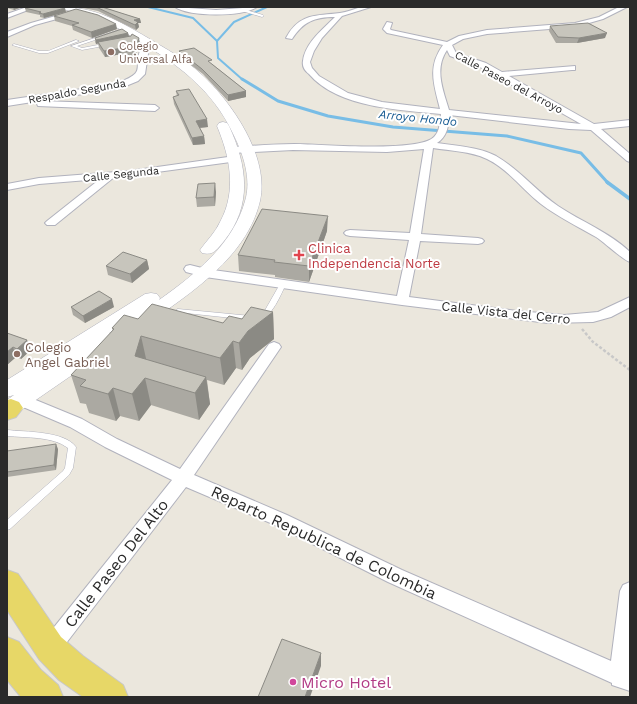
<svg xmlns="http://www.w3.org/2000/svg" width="637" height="704" viewBox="0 0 637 704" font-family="'Work Sans',sans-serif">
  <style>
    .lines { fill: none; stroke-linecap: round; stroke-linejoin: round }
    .stream-far2 { stroke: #78bde6; stroke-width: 2 }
    .stream-far1 { stroke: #78bde6; stroke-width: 3 }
    .stream { stroke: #78bde6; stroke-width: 3.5 }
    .service-casing { stroke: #b1b2bd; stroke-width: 1 }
    .minor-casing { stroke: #b1b2bd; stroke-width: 2 }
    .secondary-casing { stroke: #b1b2bd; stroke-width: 1 }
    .primary-casing { stroke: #c8c8c8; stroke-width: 2 }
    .path { stroke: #c8c8c8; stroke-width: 2.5; stroke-dasharray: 3 2; stroke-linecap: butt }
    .service { fill: #fff; fill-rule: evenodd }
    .minor { fill: #fff; fill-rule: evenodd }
    .secondary { fill: #fff; fill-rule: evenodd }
    .primary { fill: #e7d767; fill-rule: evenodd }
    .wall { fill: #aba9a2 }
    .shaded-wall { fill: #8b8a84 }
    .building { fill: #c7c5bc; stroke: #8b8a84 }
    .education-dot { fill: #8d6e63; stroke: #fff; stroke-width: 1.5 }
    .health-dot { fill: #e0444e; stroke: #fff; stroke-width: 1.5 }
    .hotel-dot { fill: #d1479c; stroke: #fff; stroke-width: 1.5 }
    .labels { text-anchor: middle; stroke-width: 4; stroke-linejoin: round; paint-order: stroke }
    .far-education-label { font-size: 11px; fill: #785e54; stroke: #fff; text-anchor: start }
    .far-street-label { font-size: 11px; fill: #2a2a2a; stroke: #fff }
    .far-water-label { font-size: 12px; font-style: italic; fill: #175b92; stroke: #fff }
    .health-label { font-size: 13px; fill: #be3a42; stroke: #fff; text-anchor: start }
    .street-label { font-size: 13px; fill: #2a2a2a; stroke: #fff }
    .education-label { font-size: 13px; fill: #785e54; stroke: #fff; text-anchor: start }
    .near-street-label { font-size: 16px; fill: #2a2a2a; stroke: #fff }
    .near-hotel-label { font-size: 16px; fill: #b23c85; stroke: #fff; text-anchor: start }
  </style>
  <rect width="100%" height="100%" fill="#ebe7dd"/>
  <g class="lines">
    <path class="stream-far2" d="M148,7l45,11 24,23
      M217,41l1,17 25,22
      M217,41l17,-19 33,-15"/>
    <path class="stream-far1" d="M242,79l36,22 50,15 65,11 114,9 74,17 27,30"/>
    <path class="stream" d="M607,182l23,17"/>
    <g class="service-casing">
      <path id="service" d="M243,9l20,6 1,1 -2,1 -20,-6z
        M125,28l3,1 -51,17 5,2 26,-5 1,2 -27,5 -11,-4z
        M76,40l3,1 -31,12h-9l-27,-8 2,-1 25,7h9z
        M283,282l3,2c-5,10 -15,36 -27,34l-1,-1 6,-5 16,-28z
        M178,309l73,7 3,2 -3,2 -75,-8 -1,-1 1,-1z
        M7,430c18,2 58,1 69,17l-3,21 -4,7 -59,54 -3,1v-10l56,-49 2,-3 3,-20c-16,-12 -41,-10 -61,-12z"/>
    </g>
    <g class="minor-casing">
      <path id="minor" d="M27,7h9l-29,11v-4z
        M175,7l41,3 41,-3c-14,10 -68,10 -82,0z
        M361,7h10l-29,9 -20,22 -8,13 -4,11 2,6 7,8 29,17 34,9 58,7c-6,-24 -13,-42 3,-64l-56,-12 -4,-4 4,-7 5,1 -2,6 1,1 56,12 12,-6 28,-6 88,-7 24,-6 20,-10h8l-24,12 -28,8 -88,7 -24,5 -11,6 4,8 30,10 16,9 73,-6v4h-3l-63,6 85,48 36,-4v6l-29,3 29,25v8l-3,-1 -36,-31 -22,-1 -120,-14c0,10 -2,22 -12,28 20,3 42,4 59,13 23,13 40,35 62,50 24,16 51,26 72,46v10c-7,-2 -26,-20 -34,-25 -19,-11 -38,-20 -55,-33 -18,-14 -33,-35 -54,-45 -17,-8 -36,-8 -54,-11l-12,86 57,4 4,1 2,2 -2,2 -4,1 -58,-3 -11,56 108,14 47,4 34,-3 32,-15v10l-19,10 -18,5 -45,1 -146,-18 -197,-28 -19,-5 -2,-3 2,-3 4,-1 16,4 191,27 12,-56 -59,-4 -4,-1 -2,-2 2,-2 4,-1 60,3 14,-84 -37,3 -94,-2 -60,3 -5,-3 5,-3c20,-1 41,-3 61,-3 26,0 124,9 140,-7 6,-6 6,-15 7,-23 -41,-4 -103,-6 -132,-40 -4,-3 -7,-8 -6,-13 2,-18 20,-32 32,-44 -21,0 -32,5 -43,22l-6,-1c13,-25 30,-22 54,-25 7,-1 14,-4 21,-6zM447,50l3,6 30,11 101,57 -132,-14c-6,-20 -15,-41 -2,-60z
        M73,11l2,1v2l-40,11 -28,12v-5l24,-9z
        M142,45h6l1,2 -4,27 -7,7 -17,7 -114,18v-6l109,-16c34,-14 15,-13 26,-39z
        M41,101l114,4 4,3 -4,3 -117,-5 -1,-2 1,-2z
        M235,156l5,3 -2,2 -125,17 -58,47h-8l-2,-2 2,-2 53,-42 -61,5 -32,6v-6l32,-6 90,-7z
        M274,342l5,2 2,3 -87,128 93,40 115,55 209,91 9,-70 3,-6 7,-3v109l-18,-6v-2l-224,-101 -113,-57 -89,-38 -129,168 -7,3 -7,-3 -3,-7 3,-7 129,-161 -67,-33 -35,-20 -54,-23 -3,-4 3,-4 5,-1 5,1 56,23 35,20 63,30 89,-125z"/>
    </g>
    <g class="secondary-casing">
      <path id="secondary" d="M61,7c34,0 58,14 87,31 18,11 37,21 53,36 30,27 69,83 59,127 -13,56 -70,93 -115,124l-6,2 -6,-2 -3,-4 2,-3 -23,15 4,-1 7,2 2,4 -2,4 -106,73 -7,3v-18l7,-5 -7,2v-17l138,-86 6,-1 6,1 3,4 -1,2c35,-25 74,-55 86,-99 6,-19 0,-41 -8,-59 -20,-47 -52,-73 -95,-99 -9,-5 -18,-12 -28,-17 -16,-9 -34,-13 -52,-17z
        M223,122l4,1 2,3c18,39 24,79 -5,115 -7,8 -10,15 -22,12l-2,-3c7,-10 15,-17 20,-28 17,-31 10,-65 -3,-96l2,-3z"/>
    </g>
    <g class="primary-casing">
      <path id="primary" d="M11,399l8,3 4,6 -7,9 -9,3v-20z
        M7,570l11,4 43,63 22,19 40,29 5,12h-45l-24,-17 -20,-21 -32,-49z
        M7,637l12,5 22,28 17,15 5,12h-42l-14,-17z"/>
    </g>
    <path class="path" d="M582,329l11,13 37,28"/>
    <use href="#service" class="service"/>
    <use href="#minor" class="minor"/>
    <use href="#secondary" class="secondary"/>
    <use href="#primary" class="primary"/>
  </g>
  <path class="wall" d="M7,7h15l-8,3 -7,-2z
    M78,7h24l38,12 1,4h-3l1,4 -3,3 -38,-19z
    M25,8l41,4 -22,6 -4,-1v-2l-14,-3z
    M54,16l63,13 -25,9 -19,-8 -1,-4 -17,-5z
    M550,26l55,12 -28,5h-21l-7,-12z
    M128,33l1,3 11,8 -5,13h-13v-3l-17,3 -6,-9 -1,-5 -2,1 -1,-2v-4z
    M179,51l33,13 34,27v6l-18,4 -25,-27 -24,-18z
    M176,91l32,36 -8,1 4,8 1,8 -12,1 -19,-41 -1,-7 4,-1z
    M216,192l-1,14 -18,1 -1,-9z
    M327,231l-18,51 -34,-5v-2l-36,-4 -1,-16z
    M147,260l2,9 -17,14 -24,-8 -2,-9z
    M71,307h43l-29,16 -12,-8z
    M273,312l1,27 -24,19 -8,12 -6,-2 -12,17 -17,-5 3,24 -11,16 -48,-15 -12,16 -19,-5 -4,5 -27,-8 -3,-9 -6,-1 -9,-28 42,-44 -1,-3 26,-9 85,4z
    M7,333l20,7 4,10 -10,9 -5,-2 -9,8z
    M58,449l-2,21 -49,7v-26z"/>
  <path class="shaded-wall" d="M13,7h9l-8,3z
    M65,8l1,4 -22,6 -1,-4z
    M140,19l1,4h-3l1,4 -3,3 -2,-10z
    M116,24l1,5 -25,9 -1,-6z
    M128,33l1,4 -33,7v-4z
    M607,33l-2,5 -28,5 2,-5z
    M139,38l1,6 -5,13 -1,-6z
    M123,48l-2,3 1,3 -17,3 -1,-6z
    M246,91v6l-18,4v-6z
    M207,119l1,8 -11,1 -1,-7z
    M204,136l1,8 -12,1 -1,-7z
    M215,183l1,9 -1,14 -1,-9z
    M328,216l-1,15 -18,51v-16z
    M147,260l2,9 -17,14 -2,-9z
    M112,299l2,8 -29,16 -2,-7z
    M273,312l1,27 -24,19 -8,12 -3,-27 9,-12z
    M141,336l6,27 -2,15 6,27 -12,16 -7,-27 3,-38z
    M27,340l4,10 -10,9 -4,-10z
    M233,341l3,27 -12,17 -4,-27z
    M13,347l3,10 -9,8v-13z
    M206,377l4,27 -11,16 -4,-27z
    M113,388l7,28 -4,5 -8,-27z
    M56,444l2,5 -2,21 -2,-5z
    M321,653v13l-11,31h-5z"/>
  <path class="building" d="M29,7h35l1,1 -22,6 -4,-1 2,-1 -16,-4z
    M96,7h6l38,12 -6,1 4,2 -3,3z
    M76,9l22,6 18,9 -25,8 -19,-7 7,-2 -25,-7z
    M588,23l19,10 -28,5 -21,-1 -8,-11z
    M122,29l6,4 -32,7 -1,-2z
    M132,34l7,4 -5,13h-13l2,-3 -19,3 -6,-9 33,-6z
    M194,48l18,12 -4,1 38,30 -18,4 -26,-26 -23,-18z
    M189,89l18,30 -11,2 8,15 -12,2 -19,-41 6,-2 -3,-4z
    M215,183l-1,14 -18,1 2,-14z
    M262,209l66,7 -19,50 -35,-4 1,-2 -37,-5z
    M123,252l24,8 -17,14 -24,-8z
    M99,291l13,8 -29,17 -12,-9z
    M152,304l71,19 6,-7 13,3 9,-12 22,5 -25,19 -9,12 -6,-2 -13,17 -79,-22 -6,20 71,21 -11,16 -50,-15 -13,16 -19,-6 -5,6 -28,-8 6,-6 -15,-5 43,-46 -2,-1 12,-13 14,4z
    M7,333l20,7 -10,9 -4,-2 -6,5z
    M56,444l-2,21 -47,7v-21z
    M282,639l39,14 -16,44h-47z"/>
  <g class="education-dot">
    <circle cx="111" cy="52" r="4"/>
    <circle cx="17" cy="354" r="4"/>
  </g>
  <path class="health-dot" d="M297 249h4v4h4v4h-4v4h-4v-4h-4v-4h4z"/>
  <circle class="hotel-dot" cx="293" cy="682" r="4"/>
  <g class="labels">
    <g class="far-education-label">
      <text x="119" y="50">Colegio<tspan x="119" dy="13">Universal Alfa</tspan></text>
    </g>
    <g class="far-street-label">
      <text transform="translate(509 82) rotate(28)" y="4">Calle Paseo del Arroyo</text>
      <text transform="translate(77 91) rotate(-10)" y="4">Respaldo Segunda</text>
      <text transform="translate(121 174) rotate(-6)" y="4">Calle Segunda</text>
    </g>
    <g class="far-water-label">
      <text transform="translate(418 118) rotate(6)" y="4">Arroyo Hondo</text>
    </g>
    <g class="health-label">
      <text x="308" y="253">Clinica<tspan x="308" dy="15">Independencia Norte</tspan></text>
    </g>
    <g class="street-label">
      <text transform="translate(506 312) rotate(6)" y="5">Calle Vista del Cerro</text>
    </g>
    <g class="education-label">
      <text x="25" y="352">Colegio<tspan x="25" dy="15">Angel Gabriel</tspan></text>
    </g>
    <g class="near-street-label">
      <text transform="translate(324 542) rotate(25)" y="6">Reparto Republica de Colombia</text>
      <text transform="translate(116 563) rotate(-52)" y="6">Calle Paseo Del Alto</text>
    </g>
    <g class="near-hotel-label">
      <text x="301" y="688">Micro Hotel</text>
    </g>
  </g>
  <rect width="637" height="704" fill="none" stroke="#2a2a2a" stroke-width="16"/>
</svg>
